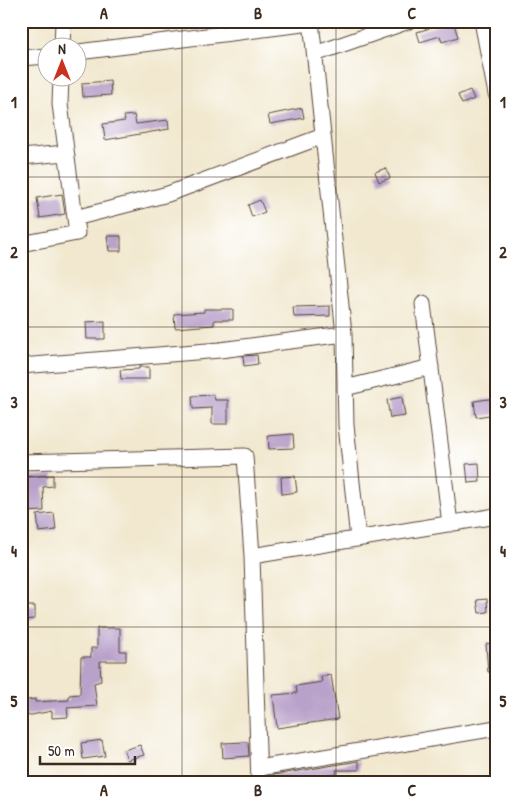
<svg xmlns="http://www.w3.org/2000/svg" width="517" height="804" viewBox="0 0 517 804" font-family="'Patrick Hand',sans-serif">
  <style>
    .building { fill: #b9a2ca }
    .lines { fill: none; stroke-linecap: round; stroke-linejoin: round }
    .minor-casing { stroke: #564639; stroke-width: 17 }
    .minor { stroke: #fff; stroke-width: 15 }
    .grid { fill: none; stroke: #3b2a1e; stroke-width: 1; stroke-opacity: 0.55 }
    .neatline { fill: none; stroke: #3b2a1e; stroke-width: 2 }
    .grid-label { font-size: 16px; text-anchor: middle; font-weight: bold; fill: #3b2a1e }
  </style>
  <rect width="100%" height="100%" fill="#fff"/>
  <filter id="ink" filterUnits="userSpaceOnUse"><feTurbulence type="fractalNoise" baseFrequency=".02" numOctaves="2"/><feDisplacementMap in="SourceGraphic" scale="10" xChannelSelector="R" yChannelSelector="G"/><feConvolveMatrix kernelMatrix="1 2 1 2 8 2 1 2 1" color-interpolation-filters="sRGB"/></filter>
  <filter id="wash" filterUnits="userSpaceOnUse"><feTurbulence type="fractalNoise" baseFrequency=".0096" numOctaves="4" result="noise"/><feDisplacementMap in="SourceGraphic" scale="20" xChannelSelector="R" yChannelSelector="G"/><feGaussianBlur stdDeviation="1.12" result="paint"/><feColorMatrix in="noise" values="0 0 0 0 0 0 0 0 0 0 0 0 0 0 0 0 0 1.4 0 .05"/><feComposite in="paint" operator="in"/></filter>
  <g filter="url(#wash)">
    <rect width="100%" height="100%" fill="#f1e8cf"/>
    <g id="blocks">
      <path class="building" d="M453,21l5,16 -16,5 -2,-6 -20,6 -3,-10z
        M110,81l1,14 -28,2 -1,-14z
        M470,90l4,9 -12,5 -4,-9z
        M302,108l2,10 -34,6 -2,-9z
        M134,115l2,9 32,-4 1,9 -64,11 -2,-16 22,-3 -1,-5z
        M386,168l4,10 -11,4 -4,-10z
        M62,194l3,20 -25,4 -3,-20z
        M260,200l5,12 -13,5 -4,-12z
        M107,236h14v15h-12z
        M330,306v10l-36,1 -1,-10z
        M204,309h29v11h-19v5l-39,3 -1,-14 30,-2z
        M105,321v18h-18l-1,-17z
        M257,355l1,9 -14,2 -1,-10z
        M139,367h10v12h-28l-1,-9 19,-1z
        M214,395l1,5h13v24h-16v-16l-19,1 -1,-13z
        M402,397l3,19 -15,2 -3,-18z
        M496,398v16l-20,3 -2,-16z
        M293,434l1,14 -25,1 -1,-13z
        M479,463l1,19 -12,1 -2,-19z
        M53,475v11l-10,1 1,24 -22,1 -1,-35z
        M295,476l2,16 -15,2 -1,-17z
        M54,513l2,17 -17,2 -2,-17z
        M487,599l1,13 -9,1 -2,-13z
        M21,606h14v13l-14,1z
        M97,628h23v23h6v10h-26l1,20 -7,2 3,23 -30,2 1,9 -16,1v-7l-31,6v-16l14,-2v3l34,-2v-5l11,-1 1,-37h10v-9h6z
        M496,642v30h-8l-2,-28z
        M331,675l7,44 -61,9 -4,-33 24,-2 -1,-7 26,-4 -1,-5z
        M102,740l3,16 -22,3 -2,-16z
        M248,742l1,14 -26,2 -1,-15z
        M140,745l4,10 -17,5 -3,-10z
        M359,761v9h-23l1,4 -44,9h-25v-7z"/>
    </g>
  </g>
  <g filter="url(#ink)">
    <use href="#blocks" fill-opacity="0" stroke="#564639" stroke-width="1"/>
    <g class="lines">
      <g class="minor-casing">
        <path id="minor" d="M311,21l33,313 2,91 12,114
          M482,21l14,73
          M62,48l1,-27
          M78,52l233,-29
          M315,54l94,-33
          M21,58l27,-2
          M21,157l45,-4
          M75,218l93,-24 155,-58
          M21,244l56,-11 -17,-129 1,-26
          M423,304l27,220
          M21,366l199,-16 124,-16
          M345,388l86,-21
          M21,462l224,-6 7,100 7,227
          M252,556l244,-40
          M259,768l237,-40"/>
      </g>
      <use href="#minor" class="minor"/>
    </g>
  </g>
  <path class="grid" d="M182,21v762M336,21v762M21,177h475M21,327h475M21,477h475M21,627h475"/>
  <rect width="517" height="804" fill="none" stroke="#fff" stroke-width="55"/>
  <g transform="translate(62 62)"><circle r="24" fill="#ffffff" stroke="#b1aaa5"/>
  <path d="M0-4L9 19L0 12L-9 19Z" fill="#c8321e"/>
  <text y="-8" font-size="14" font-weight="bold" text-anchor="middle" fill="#3b2a1e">N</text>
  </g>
  <path d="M40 756v8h95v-8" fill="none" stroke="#3b2a1e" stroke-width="2.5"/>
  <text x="48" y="756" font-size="15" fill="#3b2a1e" stroke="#ffffff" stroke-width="4" paint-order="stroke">50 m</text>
  <rect x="28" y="28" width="462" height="748" class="neatline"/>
  <g class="grid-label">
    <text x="104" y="19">A</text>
    <text x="258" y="19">B</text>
    <text x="412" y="19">C</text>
    <text x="14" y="108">1</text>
    <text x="503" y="108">1</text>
    <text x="14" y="258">2</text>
    <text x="503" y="258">2</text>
    <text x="14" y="408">3</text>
    <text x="503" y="408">3</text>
    <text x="14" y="557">4</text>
    <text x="503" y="557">4</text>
    <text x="14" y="707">5</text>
    <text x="503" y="707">5</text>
    <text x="104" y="796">A</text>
    <text x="258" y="796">B</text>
    <text x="412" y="796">C</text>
  </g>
</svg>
